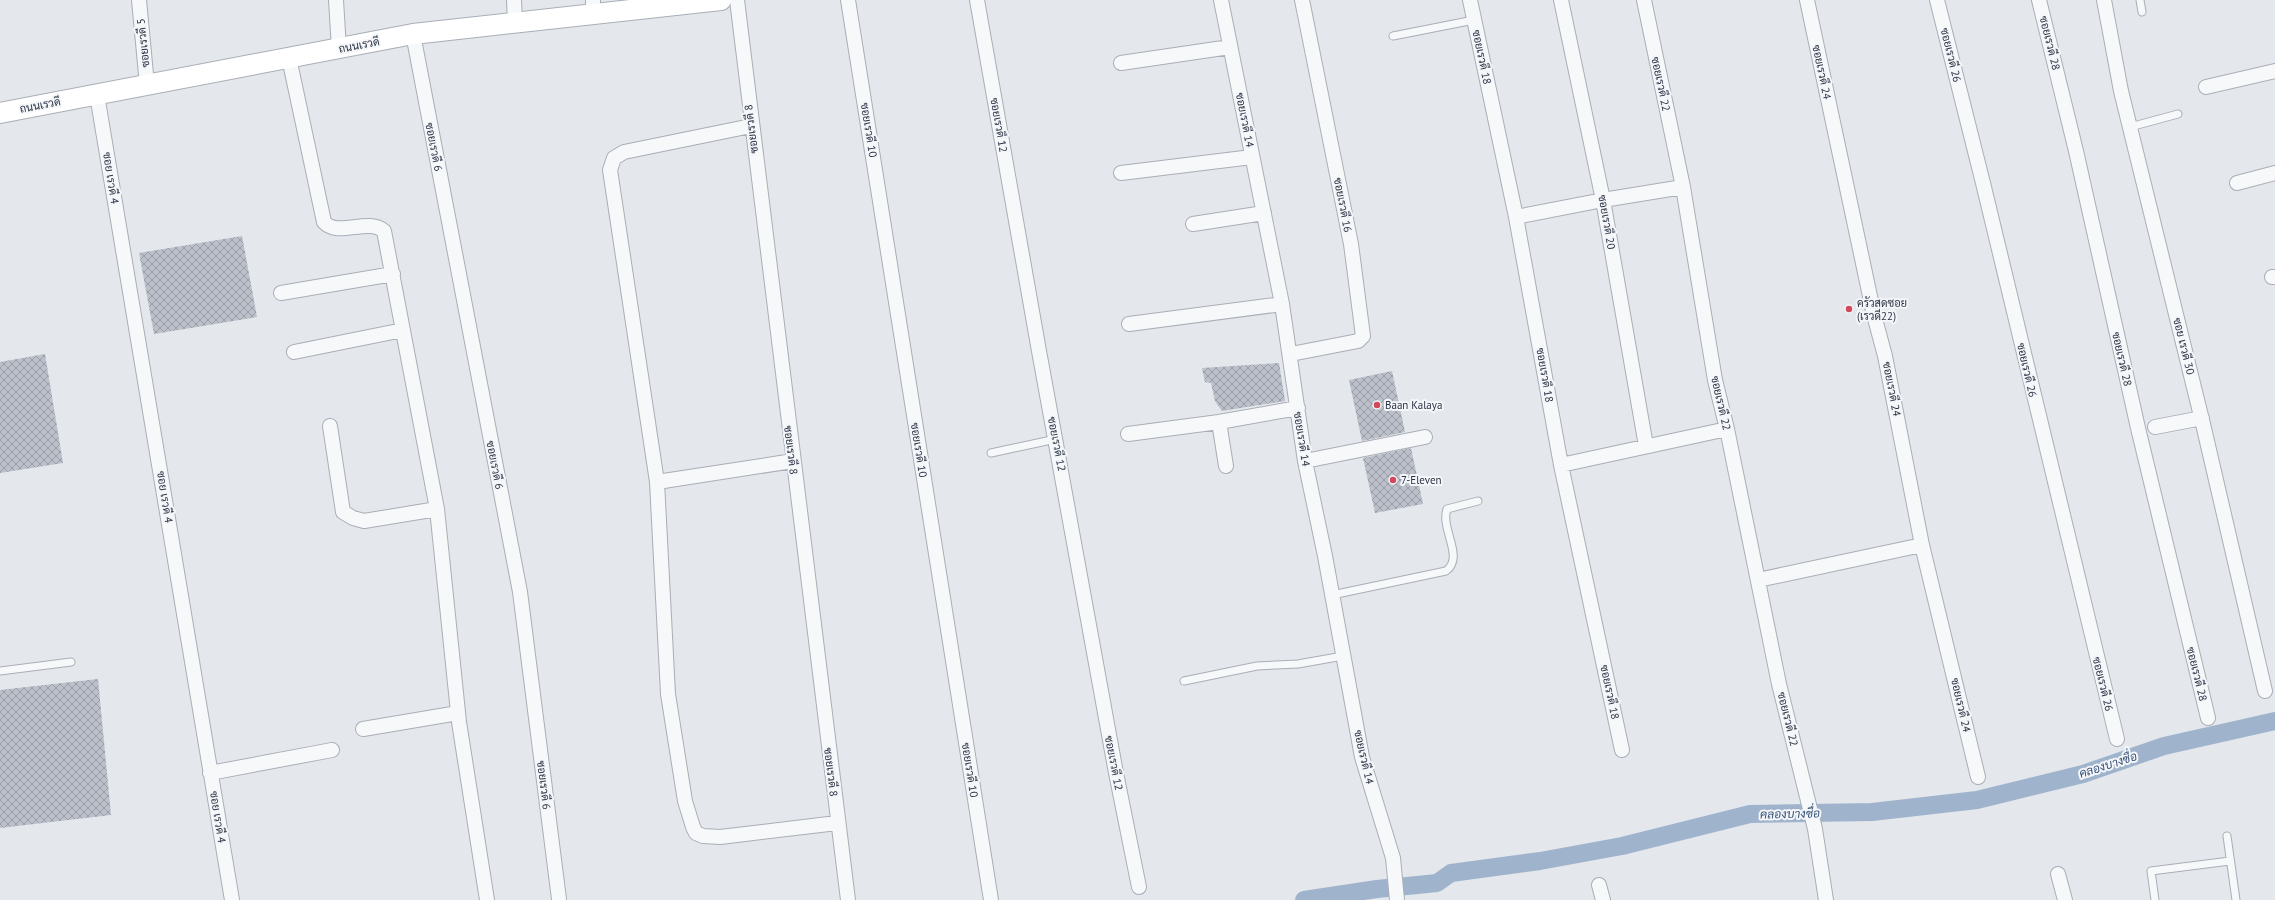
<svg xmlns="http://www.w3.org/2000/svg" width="2275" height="900" viewBox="0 0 2275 900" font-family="'PT Sans',Sarabun,sans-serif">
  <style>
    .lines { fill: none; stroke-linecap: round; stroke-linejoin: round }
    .canal { stroke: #9fb4cc; stroke-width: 18 }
    .building { fill: url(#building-cross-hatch) }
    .lane-casing { stroke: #a9aeb7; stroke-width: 9 }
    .street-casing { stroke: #a9aeb7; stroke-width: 16 }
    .secondary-casing { stroke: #a9aeb7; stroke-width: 22 }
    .lane { stroke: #f7f8fa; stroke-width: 7 }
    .street { stroke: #f7f8fa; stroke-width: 14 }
    .secondary { stroke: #fff; stroke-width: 20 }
    .poi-dot { fill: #d1495b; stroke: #f4f6f9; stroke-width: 1.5 }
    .labels { text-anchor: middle; stroke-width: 4; stroke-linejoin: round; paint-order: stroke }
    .street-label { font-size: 11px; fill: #2b3445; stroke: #f4f6f9 }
    .poi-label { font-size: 11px; fill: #2b3445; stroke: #f4f6f9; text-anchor: start }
    .water-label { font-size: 12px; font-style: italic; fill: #34527a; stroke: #f4f6f9 }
  </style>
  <defs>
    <pattern id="building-cross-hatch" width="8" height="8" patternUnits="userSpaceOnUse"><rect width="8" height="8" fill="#bbc0ca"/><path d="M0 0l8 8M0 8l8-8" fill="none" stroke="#989da6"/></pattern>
  </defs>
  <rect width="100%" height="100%" fill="#e4e7ec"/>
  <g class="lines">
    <path class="canal" d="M1304,900l73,-11 60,-6 14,-10 89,-12 82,-15 128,-32 122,-2 105,-12 106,-26 81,-28 111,-25"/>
  </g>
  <path class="building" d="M242,236l15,81 -103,17 -15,-81z
    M45,354l18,109 -63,10v-111z
    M1279,363l6,38 -63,10 -7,-10 -4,-18 -6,-1 -3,-14z
    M1392,371l13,61 -43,9 -13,-61z
    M1411,448l12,56 -48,9 -12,-55z
    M98,679l13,136 -111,13v-138z"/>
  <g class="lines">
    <g class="lane-casing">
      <path id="lane" d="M2140,0l2,12
        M1393,36l81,-16
        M2130,127l48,-13
        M991,453l65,-14
        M1332,595l114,-24c19,-14 -6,-42 1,-62l31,-8
        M0,671l71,-9
        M1184,681l73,-15 41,-2 45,-8
        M2227,836l9,64
        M2155,900l-4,-29 79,-10"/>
    </g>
    <g class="street-casing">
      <path id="street" d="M139,0l8,85
        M336,0l3,49
        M514,0l1,24
        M593,0v15
        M737,0l111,900
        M848,0l143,900
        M977,0l62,351 77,422 23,114
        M1221,0l61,304 23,157 20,95 28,152 9,49 31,101 4,42
        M1470,0l46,217 45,248 61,285
        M1561,0l42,200 43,246
        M1644,0l39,187 32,193 12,49 52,255 36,145 11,71
        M1807,0l67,315 11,41 37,189 56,232
        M1937,0l46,183 134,556
        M2039,0l37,151 62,277 70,290
        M2104,0l17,91 82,333 62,267
        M413,34l107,558 39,307
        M289,58l35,164c14,16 44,-5 60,9l53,278 22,213 28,178
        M1121,63l109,-16
        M2206,87l69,-16
        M97,95l135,805
        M751,126l-127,26 -10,6 -4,12 47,312 11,212 17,107 8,26 3,6 7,3 17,1 117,-14
        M1121,173l131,-16
        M2237,183l38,-10
        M1516,217l87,-17 80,-13
        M1193,224l71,-11
        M2272,277h3
        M281,293l112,-19
        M1129,324l153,-20
        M294,352l109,-22
        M1291,354l67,-13 5,-5 -12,-92 -49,-244
        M1219,422l7,44
        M330,426l13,86 10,6 11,3 73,-12
        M2155,427l47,-9
        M1128,434l91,-12 79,-14
        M1305,461l120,-24
        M1561,465l166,-36
        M657,482l136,-21
        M1758,580l164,-35
        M363,729l95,-16
        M210,773l122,-23
        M2058,874l7,26
        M1599,885l4,15"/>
    </g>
    <g class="secondary-casing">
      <path id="secondary" d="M0,113l413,-79 308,-34"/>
    </g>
    <use href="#lane" class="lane"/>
    <use href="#street" class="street"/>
    <use href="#secondary" class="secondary"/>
  </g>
  <g class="poi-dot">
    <circle cx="1849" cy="309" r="4"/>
    <circle cx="1377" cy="405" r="4"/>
    <circle cx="1393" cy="480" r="4"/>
  </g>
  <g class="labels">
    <g class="street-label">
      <text transform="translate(143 43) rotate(-96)" y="4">ซอยเรวดี 5</text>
      <text transform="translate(2050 43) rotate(76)" y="4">ซอยเรวดี 28</text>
      <text transform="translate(359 45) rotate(-11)" y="4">ถนนเรวดี</text>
      <text transform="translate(1951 55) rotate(76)" y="4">ซอยเรวดี 26</text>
      <text transform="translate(1482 57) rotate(78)" y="4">ซอยเรวดี 18</text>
      <text transform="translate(1822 72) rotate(78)" y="4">ซอยเรวดี 24</text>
      <text transform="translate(1661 84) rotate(78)" y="4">ซอยเรวดี 22</text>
      <text transform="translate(40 105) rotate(-11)" y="4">ถนนเรวดี</text>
      <text transform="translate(1245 120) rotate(79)" y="4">ซอยเรวดี 14</text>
      <text transform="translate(999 125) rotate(80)" y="4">ซอยเรวดี 12</text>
      <text transform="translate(751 129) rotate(-97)" y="4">ซอยเรวดี 8</text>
      <text transform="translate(869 130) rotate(81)" y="4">ซอยเรวดี 10</text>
      <text transform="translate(434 147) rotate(79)" y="4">ซอยเรวดี 6</text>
      <text transform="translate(111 178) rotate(81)" y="4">ซอย เรวดี 4</text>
      <text transform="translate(1343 205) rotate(79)" y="4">ซอยเรวดี 16</text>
      <text transform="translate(1607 222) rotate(80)" y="4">ซอยเรวดี 20</text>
      <text transform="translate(2184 346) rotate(76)" y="4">ซอย เรวดี 30</text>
      <text transform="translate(2122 359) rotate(77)" y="4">ซอยเรวดี 28</text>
      <text transform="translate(2027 370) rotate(77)" y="4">ซอยเรวดี 26</text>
      <text transform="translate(1545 375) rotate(80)" y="4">ซอยเรวดี 18</text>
      <text transform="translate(1892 389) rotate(79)" y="4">ซอยเรวดี 24</text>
      <text transform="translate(1721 403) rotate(77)" y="4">ซอยเรวดี 22</text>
      <text transform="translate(1302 439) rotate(81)" y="4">ซอยเรวดี 14</text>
      <text transform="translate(1057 444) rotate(79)" y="4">ซอยเรวดี 12</text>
      <text transform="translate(791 450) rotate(83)" y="4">ซอยเรวดี 8</text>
      <text transform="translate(919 450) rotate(81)" y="4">ซอยเรวดี 10</text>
      <text transform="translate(495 465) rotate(79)" y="4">ซอยเรวดี 6</text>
      <text transform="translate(165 497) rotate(81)" y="4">ซอย เรวดี 4</text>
      <text transform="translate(2197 674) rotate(76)" y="4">ซอยเรวดี 28</text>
      <text transform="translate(2103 684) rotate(76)" y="4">ซอยเรวดี 26</text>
      <text transform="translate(1610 692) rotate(78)" y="4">ซอยเรวดี 18</text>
      <text transform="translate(1961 705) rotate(77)" y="4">ซอยเรวดี 24</text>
      <text transform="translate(1788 719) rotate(76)" y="4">ซอยเรวดี 22</text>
      <text transform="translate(1364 757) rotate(77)" y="4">ซอยเรวดี 14</text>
      <text transform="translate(1114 763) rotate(79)" y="4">ซอยเรวดี 12</text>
      <text transform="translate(970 770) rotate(81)" y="4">ซอยเรวดี 10</text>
      <text transform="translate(831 772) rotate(83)" y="4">ซอยเรวดี 8</text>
      <text transform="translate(544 785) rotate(83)" y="4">ซอยเรวดี 6</text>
      <text transform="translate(218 817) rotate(81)" y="4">ซอย เรวดี 4</text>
    </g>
    <g class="poi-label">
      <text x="1857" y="307">ครัวสุดซอย<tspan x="1857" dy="13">(เรวดี22)</tspan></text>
      <text x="1385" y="409">Baan Kalaya</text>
      <text x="1401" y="484">7-Eleven</text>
    </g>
    <g class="water-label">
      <text transform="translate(2108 765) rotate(-18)" y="4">คลองบางซื่อ</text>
      <text transform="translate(1790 814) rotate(-1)" y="4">คลองบางซื่อ</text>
    </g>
  </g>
</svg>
